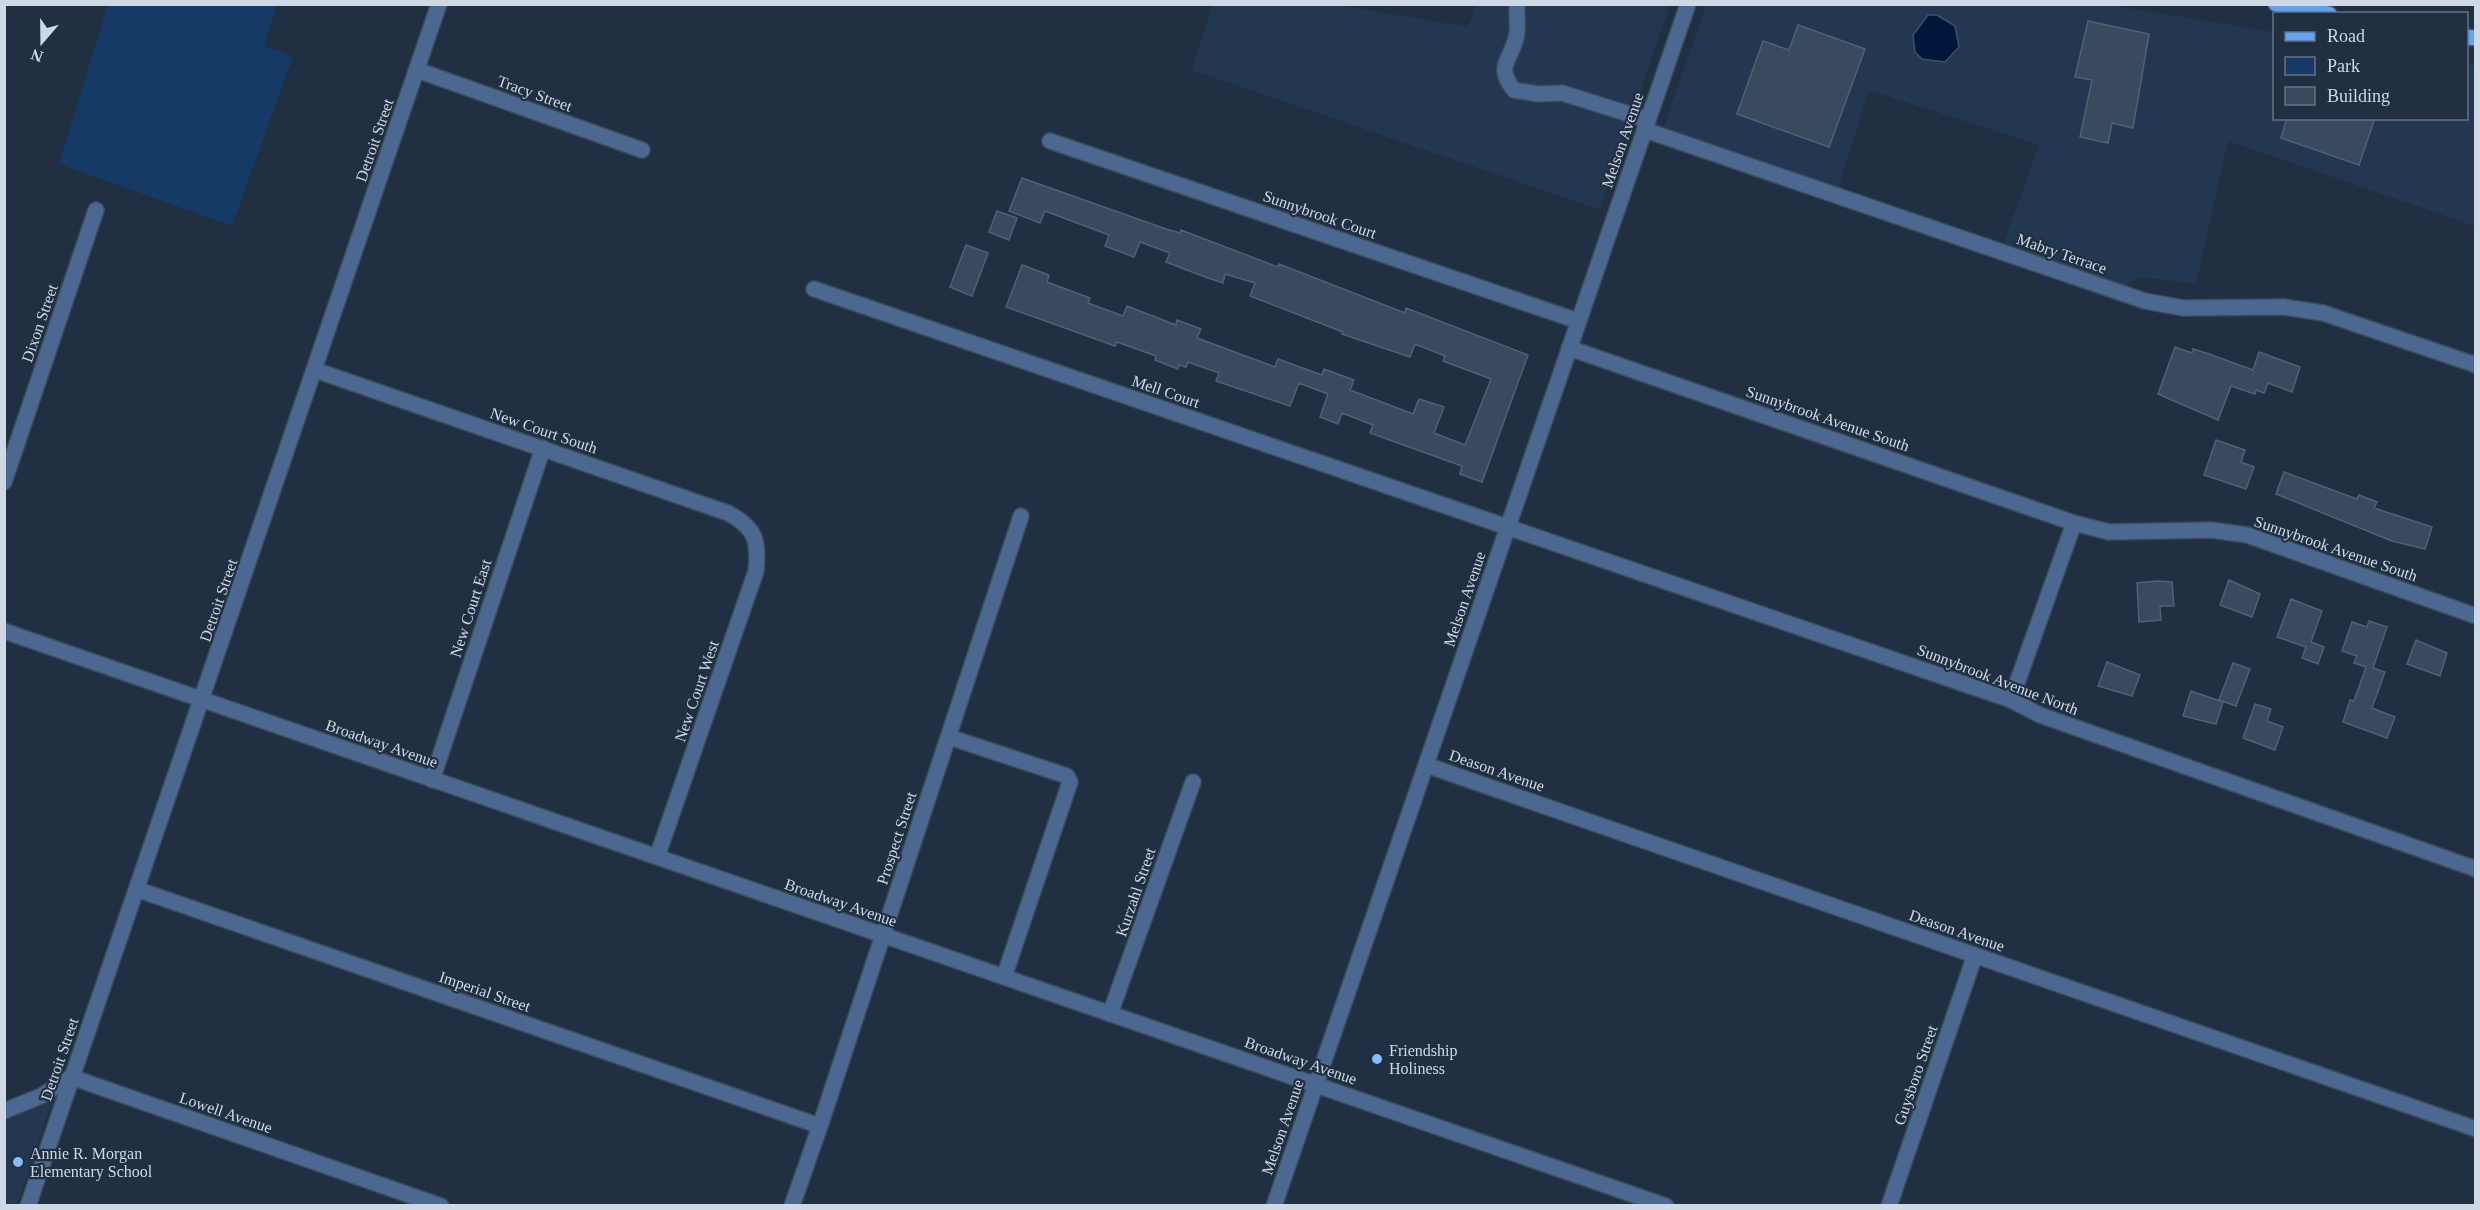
<svg xmlns="http://www.w3.org/2000/svg" width="2480" height="1210" viewBox="0 0 2480 1210" font-family="'Times New Roman',serif">
  <style>
    .built { fill: #243750 }
    .green { fill: #163a66 }
    .water { fill: #00163b; stroke: #3e506e; stroke-width: 1.5 }
    .building { fill: #39495e; stroke: #506177; stroke-width: 1.5 }
    .lines { fill: none; stroke-linecap: round; stroke-linejoin: round }
    .minor-casing { stroke: #3c4a5c; stroke-width: 18 }
    .major-casing { stroke: #3c4a5c; stroke-width: 18 }
    .minor { stroke: #4b6990; stroke-width: 15 }
    .major { stroke: #63a2f2; stroke-width: 15 }
    .poi-dot { fill: #88bbfc; stroke: #202f42; stroke-width: 2 }
    .labels { text-anchor: middle; stroke-width: 4.5; stroke-linejoin: round; paint-order: stroke }
    .street-label { font-size: 16px; fill: #cfd9e5; stroke: #202f42 }
    .poi-label { font-size: 16px; fill: #cfd9e5; stroke: #202f42; text-anchor: start }
  </style>
  <rect width="100%" height="100%" fill="#202f42"/>
  <path class="built" d="M1212,5h124l132,22 8,-22h194l-70,205 -408,-140z
    M1706,5h404l164,27v86h192l1,-53 8,1v160l-247,-85 -32,143 -55,-7 -16,8 -122,-40 36,-100 -170,-55 -31,99 -174,-62z
    M53,1099l-36,106 -12,1v-88z"/>
  <path class="green" d="M108,4l169,1 -13,41 29,10 -61,170 -173,-62z"/>
  <path class="water" d="M1928,15h9l18,11 4,21 -14,15 -23,-3 -7,-7 -2,-17z"/>
  <path class="building" d="M2088,21l61,13 -16,94 -21,-5 -4,20 -28,-6 12,-57 -17,-3z
    M1798,25l67,24 -36,98 -92,-33 26,-73 26,9z
    M2287,118h88l-16,47 -78,-27z
    M1022,178l144,51 14,4 1,-3 97,37 1,-3 126,49 1,-5 122,47 -46,127 -22,-8 2,-8 -92,-33 3,-8 -31,-12 -4,11 -18,-7 8,-23 -29,-11 -9,23 -74,-25 3,-8 -31,-11 -2,5 -7,-2 -1,4 -23,-9 1,-4 -39,-14 -2,4 -109,-39 16,-42 27,10 -2,7 43,16 -2,5 35,13 4,-10 49,19 1,-5 24,9 -4,9 78,29 3,-8 44,16 2,-6 30,11 -4,10 63,24 6,-15 25,8 -10,26 31,12 26,-66 -48,-18 2,-5 -30,-12 -5,13 -68,-23 1,-2 -93,-36 5,-13 -30,-9 -2,9 -15,-5 -42,-16 4,-9 -30,-11 -6,15 -29,-11 4,-11 -64,-24 -5,12 -31,-12z
    M997,211l20,7 -8,22 -20,-8z
    M966,245l22,8 -16,43 -22,-9z
    M2175,347l17,6 1,-4 16,5 44,16 6,-18 41,15 -8,25 -24,-9 -4,10 -8,-3 -1,4 -24,-8 -13,34 -60,-26z
    M2216,440l29,10 -4,12 13,5 -8,22 -42,-14z
    M2284,472l73,27 2,-4 18,7 -3,6 58,19 -7,22 -33,-8 -116,-47z
    M2229,580l31,14 -8,23 -32,-12z
    M2157,581l15,1 2,24h-14l1,14 -22,2 -2,-39z
    M2291,599l31,12 -11,31 13,5 -6,17 -16,-6 4,-11 -29,-10z
    M2369,621l18,6 -14,41 12,4 -13,36 23,9 -8,21 -44,-16 7,-22 4,1 12,-34 -12,-4 3,-7 -15,-5 10,-29 15,5z
    M2416,640l31,13 -7,23 -33,-12z
    M2107,662l33,13 -8,21 -34,-10z
    M2233,663l17,6 -14,37 -17,-6z
    M2191,691l32,11 -7,22 -33,-8z
    M2255,704l16,5 -4,12 16,6 -8,23 -32,-12z"/>
  <g class="lines">
    <g class="minor-casing">
      <path id="minor" d="M1517,4c-1,11 2,23 -1,34 -6,24 -21,28 -2,52l24,4 24,-1 86,27
        M417,70l225,80
        M1645,130l500,171 38,7 101,-1 39,6 153,52
        M1050,141l528,180
        M814,289l1197,411 29,15 436,154
        M1569,348l505,175 35,9 102,-2 36,5 229,81
        M315,370l413,143c28,15 31,28 28,58l-99,286
        M4,482l92,-272
        M4,631l1662,575
        M2011,700l63,-177
        M949,737l118,39 3,6 -66,195
        M1426,765l1050,364
        M432,780l111,-332
        M139,890l681,236
        M1110,1014l83,-232
        M4,1111l37,-15 30,-19 370,129
        M28,1206l411,-1202
        M792,1206l28,-80 201,-610
        M1274,1206l414,-1202
        M1889,1206l86,-251"/>
    </g>
    <g class="major-casing">
      <path id="major" d="M2276,4l53,10
        M2466,37l10,1"/>
    </g>
    <use href="#minor" class="minor"/>
    <use href="#major" class="major"/>
  </g>
  <g class="poi-dot">
    <circle cx="1377" cy="1059" r="6"/>
    <circle cx="18" cy="1162" r="6"/>
  </g>
  <g class="labels">
    <g class="street-label">
      <text transform="translate(535 93) rotate(20)" y="6">Tracy Street</text>
      <text transform="translate(374 140) rotate(-71)" y="6">Detroit Street</text>
      <text transform="translate(1622 140) rotate(-71)" y="6">Melson Avenue</text>
      <text transform="translate(1320 214) rotate(19)" y="6">Sunnybrook Court</text>
      <text transform="translate(2062 253) rotate(19)" y="6">Mabry Terrace</text>
      <text transform="translate(39 323) rotate(-71)" y="6">Dixon Street</text>
      <text transform="translate(1166 391) rotate(19)" y="6">Mell Court</text>
      <text transform="translate(1828 418) rotate(19)" y="6">Sunnybrook Avenue South</text>
      <text transform="translate(544 430) rotate(19)" y="6">New Court South</text>
      <text transform="translate(2336 548) rotate(19)" y="6">Sunnybrook Avenue South</text>
      <text transform="translate(1464 599) rotate(-71)" y="6">Melson Avenue</text>
      <text transform="translate(218 600) rotate(-71)" y="6">Detroit Street</text>
      <text transform="translate(470 608) rotate(-72)" y="6">New Court East</text>
      <text transform="translate(1998 679) rotate(21)" y="6">Sunnybrook Avenue North</text>
      <text transform="translate(696 691) rotate(-71)" y="6">New Court West</text>
      <text transform="translate(382 743) rotate(19)" y="6">Broadway Avenue</text>
      <text transform="translate(1497 770) rotate(19)" y="6">Deason Avenue</text>
      <text transform="translate(896 838) rotate(-72)" y="6">Prospect Street</text>
      <text transform="translate(1135 892) rotate(-71)" y="6">Kurzahl Street</text>
      <text transform="translate(841 902) rotate(19)" y="6">Broadway Avenue</text>
      <text transform="translate(1957 930) rotate(19)" y="6">Deason Avenue</text>
      <text transform="translate(485 991) rotate(19)" y="6">Imperial Street</text>
      <text transform="translate(59 1059) rotate(-71)" y="6">Detroit Street</text>
      <text transform="translate(1301 1060) rotate(19)" y="6">Broadway Avenue</text>
      <text transform="translate(1915 1075) rotate(-71)" y="6">Guysboro Street</text>
      <text transform="translate(226 1112) rotate(19)" y="6">Lowell Avenue</text>
      <text transform="translate(1282 1127) rotate(-71)" y="6">Melson Avenue</text>
    </g>
    <g class="poi-label">
      <text x="1389" y="1056">Friendship<tspan x="1389" dy="18">Holiness</tspan></text>
      <text x="30" y="1159">Annie R. Morgan<tspan x="30" dy="18">Elementary School</tspan></text>
    </g>
  </g>
  <rect width="2480" height="1210" fill="none" stroke="#cfd9e5" stroke-width="12"/>
  <rect x="2273" y="12" width="195" height="108" fill="#202f42" stroke="#667383" stroke-width="1.5"/>
  <rect x="2285" y="32" width="30" height="9" fill="#63a2f2" stroke="#667383" stroke-width="1.5"/>
  <text x="2327" y="42" font-size="18" fill="#cfd9e5">Road</text>
  <rect x="2285" y="57" width="30" height="18" fill="#163a66" stroke="#667383" stroke-width="1.5"/>
  <text x="2327" y="72" font-size="18" fill="#cfd9e5">Park</text>
  <rect x="2285" y="87" width="30" height="18" fill="#39495e" stroke="#667383" stroke-width="1.5"/>
  <text x="2327" y="102" font-size="18" fill="#cfd9e5">Building</text>
  <g transform="translate(42 42) rotate(200)" stroke="#202f42" stroke-width="4.5" paint-order="stroke">
  <path d="M0-4.5L10 22L0 15L-10 22Z" fill="#cfd9e5"/>
  <text y="-9" font-size="16" font-weight="bold" text-anchor="middle" fill="#cfd9e5">N</text>
  </g>
</svg>
